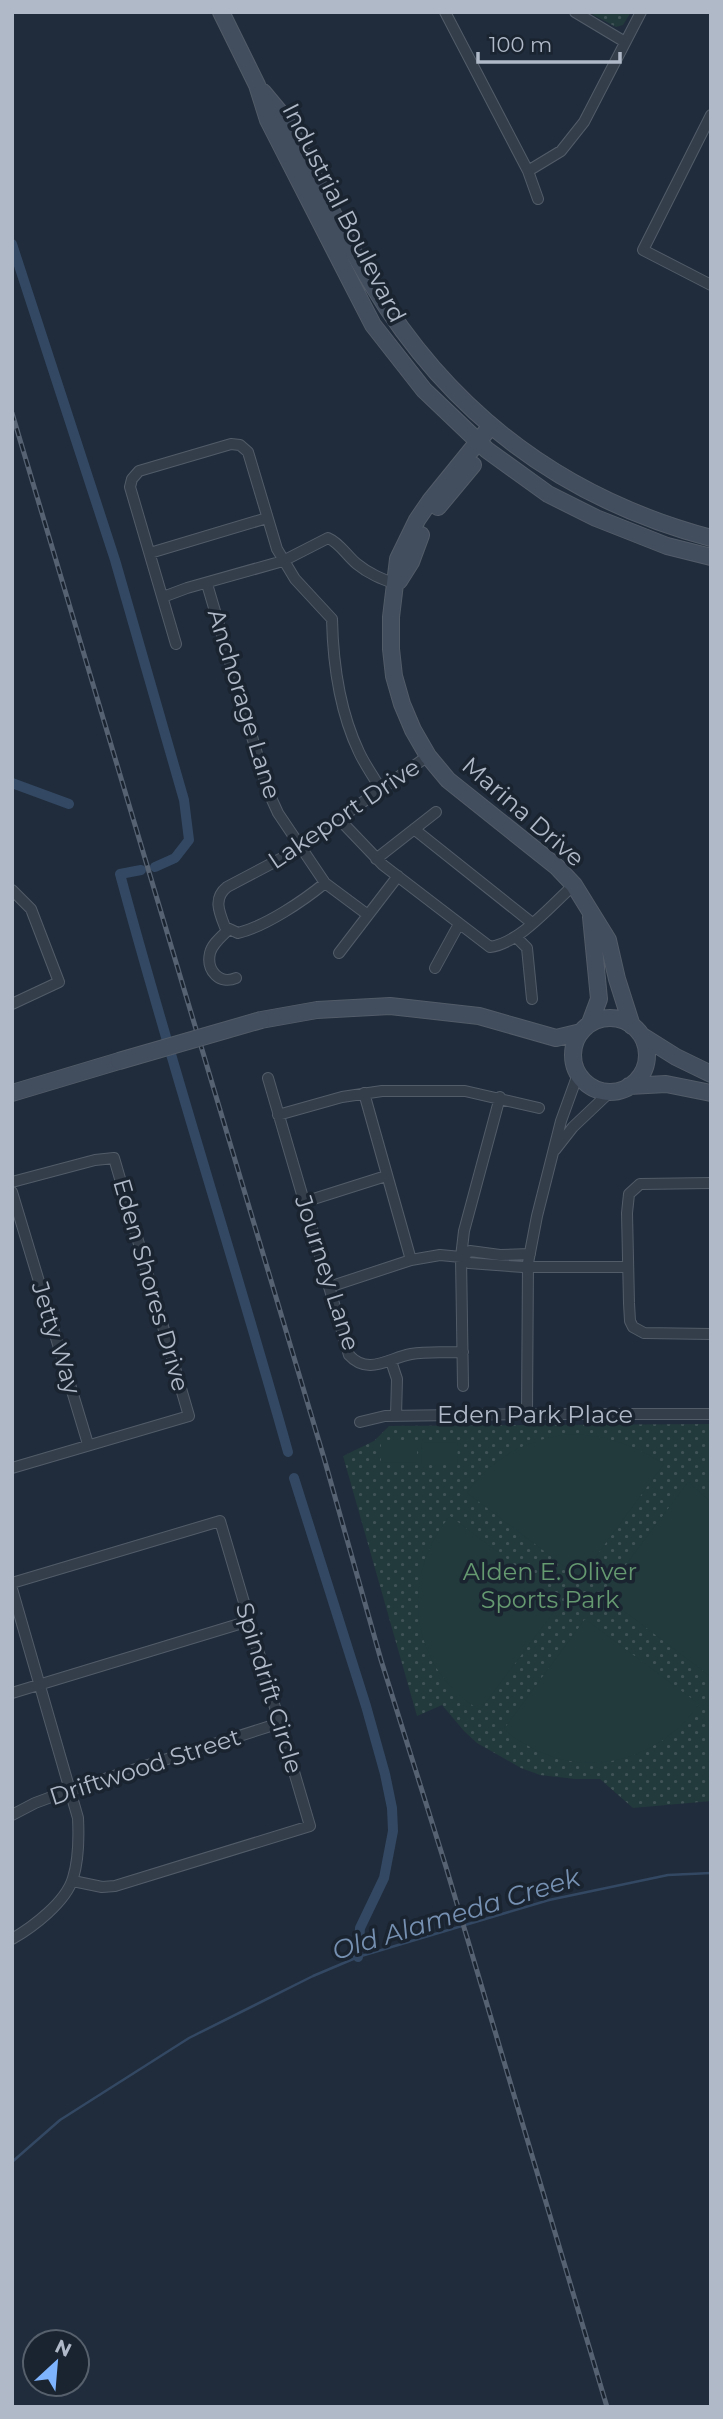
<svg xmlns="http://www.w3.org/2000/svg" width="723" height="2419" viewBox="0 0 723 2419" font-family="Montserrat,sans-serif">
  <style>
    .grass { fill: url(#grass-dots) }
    .pitch { fill: #223a3c }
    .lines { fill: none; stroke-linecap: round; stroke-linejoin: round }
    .stream { stroke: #334863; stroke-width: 2.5 }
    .canal { stroke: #334863; stroke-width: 10 }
    .street-casing { stroke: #525c69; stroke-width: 12 }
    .secondary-casing { stroke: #525c69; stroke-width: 18 }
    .street { stroke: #343e4b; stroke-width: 10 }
    .secondary { stroke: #424d5e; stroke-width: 16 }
    .rail-casing { stroke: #566272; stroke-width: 5 }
    .rail { stroke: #1a2330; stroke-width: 2.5; stroke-dasharray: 8; stroke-linecap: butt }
    .secondary-bridge-casing { stroke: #525c69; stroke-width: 18; stroke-linecap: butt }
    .secondary-bridge { stroke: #424d5e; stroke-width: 16 }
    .labels { text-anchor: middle; stroke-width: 7; stroke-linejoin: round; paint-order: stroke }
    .street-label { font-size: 24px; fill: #afb9c7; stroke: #1a2330 }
    .park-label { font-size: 24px; fill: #659970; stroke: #1a2330 }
    .water-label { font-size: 26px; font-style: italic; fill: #7590b1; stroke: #1a2330 }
  </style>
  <defs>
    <pattern id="grass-dots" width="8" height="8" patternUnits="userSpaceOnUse" patternTransform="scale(1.75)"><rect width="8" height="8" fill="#223a3c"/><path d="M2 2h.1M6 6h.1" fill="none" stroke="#405457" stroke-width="1.8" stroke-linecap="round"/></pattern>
  </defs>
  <rect width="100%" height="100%" fill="#202c3b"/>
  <path class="grass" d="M588,12h43l-8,13 -7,2z
    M711,1424v377l-78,7 -33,-29h-25l-35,-4 -19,-7 -44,-25 -13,-12 -22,-26 -25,11 -74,-260 31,-15 15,-15z"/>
  <path class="pitch" d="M575,1434c33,2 61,12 89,30l-84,114 -113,-85c26,-37 63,-56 108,-59z
    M457,1442l1,20h-36l-1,-19z
    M381,1443h36v19l-36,1z
    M688,1482l23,20v175l-108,-82z
    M450,1516l112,85 -82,109c-71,-42 -81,-133 -30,-194z
    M585,1619l114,85c-37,53 -104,75 -163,46 -11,-6 -23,-12 -32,-21z"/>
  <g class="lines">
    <path class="stream" d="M12,2162l48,-42 129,-82 124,-62 45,-19 191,-57 119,-25 43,-2"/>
    <path class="canal" d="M12,244l103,316 69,240 5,40 -14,18 -20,9
      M12,783l57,21
      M141,870l-21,4c52,194 114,385 168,578
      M294,1478l72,228 19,68 7,34 1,23 -9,47 -24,50 -2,29"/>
    <g class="street-casing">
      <path id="street" d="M445,12l83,159 10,28
        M575,12l50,30
        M711,115l-68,135 68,35
        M528,171l33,-20 23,-29 57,-110
        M150,553l117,-35
        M207,584l61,207 10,22 47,70 43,32
        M163,597l24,-9 96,-27 45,-23c12,5 19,18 29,26 12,10 25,15 39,20
        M176,644l-46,-157 2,-8 7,-8 92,-27 9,1 8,7 29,97 18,30 37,40c1,46 7,91 27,133 6,13 15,25 22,38
        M340,820l43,45 107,82c30,-4 61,-42 84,-62
        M414,829l118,94
        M376,859l60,-47
        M325,883c-22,18 -59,43 -87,50l-13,-6c-6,-15 -12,-29 2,-40l74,-39 25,-20 102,-72
        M12,890l19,19 28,73 -47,22
        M228,930c-6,6 -16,14 -18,23 -4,18 10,32 26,25
        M516,937l11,11 5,51
        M339,953l59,-77
        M435,968l24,-44
        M268,1078l81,277c19,21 40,3 62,-1 17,-3 35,-1 52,-2
        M364,1093l47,167
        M278,1115l64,-18 40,-6h83l74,17
        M555,1150l18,-23 38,-36
        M12,1182l83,-22 19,-2 75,258 -177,52
        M711,1183l-71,1 -11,10 -2,19 2,90 1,18 3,6 11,6 67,1
        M12,1192l76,252
        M304,1202l82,-26
        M461,1257l9,-6 30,4 30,-1
        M329,1287l82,-27 29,-5 21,2 8,6 54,4h105
        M391,1361l6,18 -1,37
        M463,1386l-2,-129 3,-26 36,-134
        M527,1414l1,-151 9,-47 24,-95 17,-47
        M360,1422l25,-6 142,-2h184
        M12,1583l208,-62 90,305 -195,60 -13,1 -29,-6
        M12,1589l66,229c1,20 1,41 -5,60 -7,24 -40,49 -61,61
        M12,1693l237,-72
        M12,1815l23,-12 35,-13 210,-67"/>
    </g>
    <g class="secondary-casing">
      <path id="secondary" d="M221,12l36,73 11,35 88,172 17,33 51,65 63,60 61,44 48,24 71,28 44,11
        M263,92l20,24c29,55 56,114 89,168 79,131 192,215 339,254
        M490,427l-60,74 -13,19 -19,39 -7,58v32l3,27 8,28 11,26 15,26 20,24 109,87 17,18 34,55 9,39 15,47
        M438,507l35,-42
        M399,581l12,-19 10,-27
        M573 1055a37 37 0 1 1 74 0a37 37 0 1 1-74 0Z
        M261,1020l56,-10 73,-4 89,10 77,22 25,-6
        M590,1023l9,-24 -8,-82
        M641,1035l35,22 35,17
        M629,1086l37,-2 45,9
        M12,1093l107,-32"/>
    </g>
    <use href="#street" class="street"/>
    <use href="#secondary" class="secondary"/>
    <g class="rail-casing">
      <path id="rail" d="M12,413l312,1045 57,202 65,207 161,540"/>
    </g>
    <use href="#rail" class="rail"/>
    <g class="secondary-bridge-casing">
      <path id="secondary-bridge" d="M119,1061l142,-41"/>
    </g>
    <use href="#secondary-bridge" class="secondary-bridge"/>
  </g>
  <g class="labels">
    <g class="street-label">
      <text transform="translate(344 213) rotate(63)" y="8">Industrial Boulevard</text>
      <text transform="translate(244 704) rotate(73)" y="8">Anchorage Lane</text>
      <text transform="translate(523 812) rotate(41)" y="8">Marina Drive</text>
      <text transform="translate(344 814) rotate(-34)" y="8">Lakeport Drive</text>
      <text transform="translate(327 1273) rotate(72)" y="8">Journey Lane</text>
      <text transform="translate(151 1285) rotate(74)" y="8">Eden Shores Drive</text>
      <text transform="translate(56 1338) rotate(73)" y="8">Jetty Way</text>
      <text x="535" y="1423">Eden Park Place</text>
      <text transform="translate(269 1688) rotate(73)" y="8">Spindrift Circle</text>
      <text transform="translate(145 1767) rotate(-18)" y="8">Driftwood Street</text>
    </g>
    <g class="park-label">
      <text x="550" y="1580">Alden E. Oliver<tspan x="550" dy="28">Sports Park</tspan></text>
    </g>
    <g class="water-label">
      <text transform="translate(456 1914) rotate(-17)" y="9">Old Alameda Creek</text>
    </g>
  </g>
  <rect width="723" height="2419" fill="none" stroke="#afb9c7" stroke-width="28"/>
  <g transform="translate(56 2363) rotate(26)"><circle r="33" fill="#1a2330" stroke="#565f6c" stroke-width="2"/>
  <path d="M0-5L12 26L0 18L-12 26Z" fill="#7eb3fd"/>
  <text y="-10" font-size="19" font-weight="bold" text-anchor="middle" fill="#afb9c7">N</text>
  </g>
  <path d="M478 52v10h142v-10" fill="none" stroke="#afb9c7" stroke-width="3.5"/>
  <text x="489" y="52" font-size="21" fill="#afb9c7" stroke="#1a2330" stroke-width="5" paint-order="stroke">100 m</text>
</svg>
